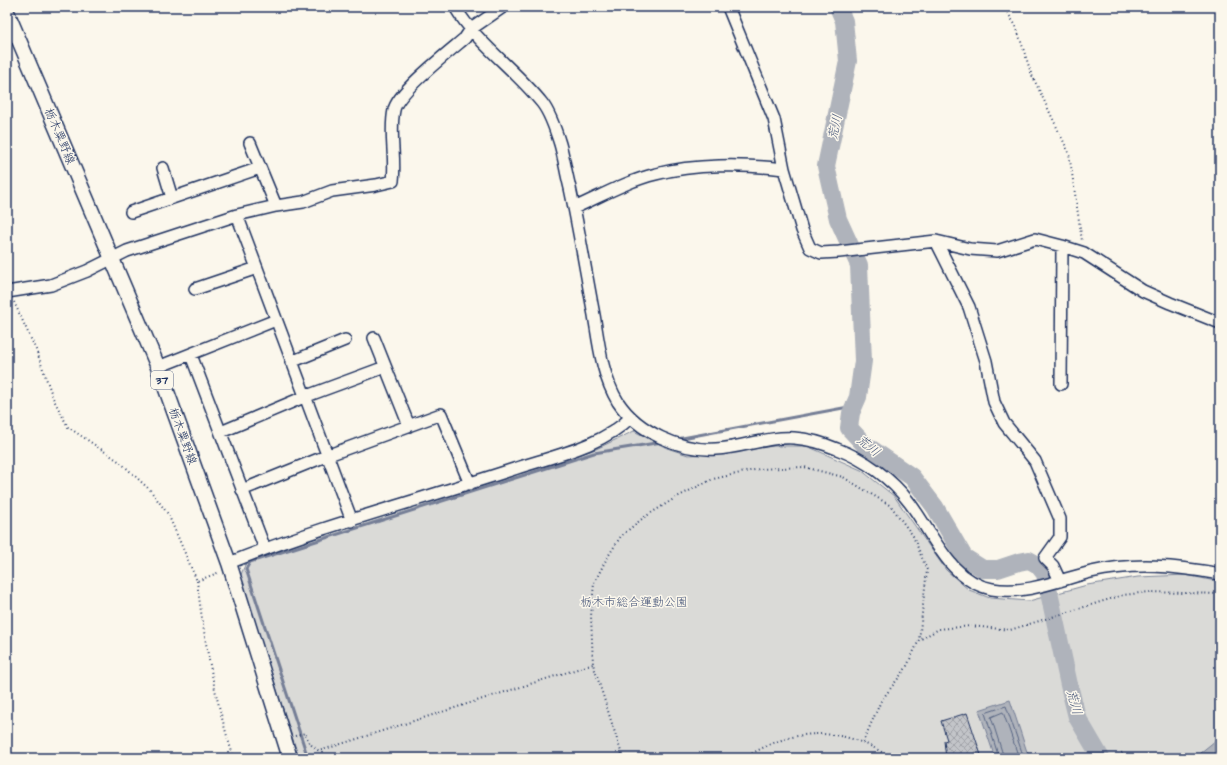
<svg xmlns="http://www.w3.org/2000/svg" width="1227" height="765" viewBox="0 0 1227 765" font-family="'Architects Daughter','Klee One',sans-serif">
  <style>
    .park { fill: #dadad7; stroke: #7a849a }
    .water { fill: #afb3bb; stroke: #747e96 }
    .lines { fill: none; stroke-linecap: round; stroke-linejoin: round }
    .shore { stroke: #566483; stroke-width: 1 }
    .stream { stroke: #747e96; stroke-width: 3 }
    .river { stroke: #afb3bb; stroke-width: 18 }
    .building { fill: url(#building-cross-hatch); stroke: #1b2f5e }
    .minor-casing { stroke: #1b2f5e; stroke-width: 14 }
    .major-casing { stroke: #1b2f5e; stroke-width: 17 }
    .path { stroke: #1b2f5e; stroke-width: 2; stroke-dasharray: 1 3; stroke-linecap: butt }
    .minor { stroke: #fbf7ec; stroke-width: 11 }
    .major { stroke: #fbf7ec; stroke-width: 14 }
    .labels { text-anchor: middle; stroke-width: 3; stroke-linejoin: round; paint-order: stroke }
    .shield { fill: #fbf7ec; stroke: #5e6b89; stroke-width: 1 }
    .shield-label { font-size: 11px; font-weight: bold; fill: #1b2f5e }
    .street-label { font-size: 12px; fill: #1b2f5e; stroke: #fbf7ec }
    .park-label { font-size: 12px; fill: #415176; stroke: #fbf7ec }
    .water-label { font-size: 13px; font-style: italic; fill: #47577a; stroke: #fbf7ec }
  </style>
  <defs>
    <pattern id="building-cross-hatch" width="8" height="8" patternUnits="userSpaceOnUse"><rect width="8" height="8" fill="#c3c5c9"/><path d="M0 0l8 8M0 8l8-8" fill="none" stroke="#9ea0a6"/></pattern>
  </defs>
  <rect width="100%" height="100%" fill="#fbf7ec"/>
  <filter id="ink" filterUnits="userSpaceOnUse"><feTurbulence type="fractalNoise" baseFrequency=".025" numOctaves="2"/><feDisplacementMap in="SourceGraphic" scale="8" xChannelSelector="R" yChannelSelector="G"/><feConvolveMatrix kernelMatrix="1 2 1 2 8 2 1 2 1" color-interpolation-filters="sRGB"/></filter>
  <g filter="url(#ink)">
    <path class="park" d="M634,431l33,17 21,7 40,-2 45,-7h34l54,24 33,26 52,74 23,20 21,8 39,3 58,-16 51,-8 48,-2 34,7v176h-921l-59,-181 5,-12 7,-7 344,-109z"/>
    <path class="water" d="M1010,700l19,58h-34l-16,-48z
      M1220,737v15l-8,6h-12v-5z"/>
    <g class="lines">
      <path class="shore" d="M999,758l-14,-45 21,-7 18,52
        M1004,758l-13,-41 12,-5 16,46"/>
      <path class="stream" d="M677,439l177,-33
        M308,758l-62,-189 4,-7 344,-109 68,-11"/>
      <path class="river" d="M838,7l6,14 4,40 -22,105 12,53 21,46 4,96 -5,36 -7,16 -2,15 15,16 48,33 23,30 29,50 19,12h15l21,-7 10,-2 9,5 7,9 24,111 8,32 24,41"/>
    </g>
    <path class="building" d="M967,713l15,45h-36l-2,-17 3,-1 -6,-19z"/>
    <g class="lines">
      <g class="minor-casing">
        <path id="minor" d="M455,7c22,37 60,62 87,96 8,10 14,28 18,41 4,14 6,29 10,44 9,42 16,85 24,127 5,30 8,61 24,87 20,30 62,49 98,47 26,-1 52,-13 78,-11 15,1 29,5 43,11 27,10 55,30 72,53 24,31 40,79 83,87 34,6 67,-9 99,-17 44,-10 86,-6 129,2
          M728,7l46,112 10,50 18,61 8,18 11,5 18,-1 97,-11 34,8 27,2 38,-12 27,7 22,7 59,38 27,12 50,20
          M163,168l9,30
          M276,206l27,-4 29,-11 44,-6 17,-4c3,-24 -4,-48 1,-71 3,-18 56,-59 71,-72l6,-9 32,-22
          M574,208c27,-12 53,-27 82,-34 38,-10 88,-10 128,-5
          M131,212l129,-44
          M237,215l115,306
          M936,241l33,66 17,54 8,41 10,21 31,38 25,58v18l-15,21 8,8 7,15
          M195,289l62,-21
          M7,292l44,-7 36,-14 40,-20 110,-36 39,-9 -26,-63
          M374,338l35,88
          M191,355l74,194
          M291,362l54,-22
          M158,367l118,-47
          M1061,384l1,-138
          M221,432l83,-35 81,-30
          M242,490l84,-34 115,-42 29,70
          M229,563c92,-37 188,-62 282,-93 38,-13 91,-23 120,-53"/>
      </g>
      <g class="major-casing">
        <path id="major" d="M7,12l151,355 71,196 61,195"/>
      </g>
      <path class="path" d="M1002,7l5,5 9,14 15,47 38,80 13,88
        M14,302l23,50 16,46 15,29 52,35 30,28 18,24 29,67 23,-9
        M197,581c7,58 18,121 37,177
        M295,736l10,-3 5,11 9,7 274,-87
        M863,742l18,-41 25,-33 13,-28 20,-11 32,-3 39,4 113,-35 26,-3 71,2
        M623,758l-30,-94 -2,-48 3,-33 13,-25 14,-22 22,-18 34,-21 36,-18 46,-10 45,-2 39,10 48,29 22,30 14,34 -8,70
        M745,758c47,-31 98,-33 146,0
        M1115,758l8,-6"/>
      <use href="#minor" class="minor"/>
      <use href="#major" class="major"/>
    </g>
  </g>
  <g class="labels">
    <rect class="shield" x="151" y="371" width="22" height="18" rx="3"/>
    <g class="shield-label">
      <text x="162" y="384">37</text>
    </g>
    <g class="street-label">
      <text transform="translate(60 136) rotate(67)" y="4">栃木粟野線</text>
      <text transform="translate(183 436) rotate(70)" y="4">栃木粟野線</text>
    </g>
    <g class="park-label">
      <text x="634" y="606">栃木市総合運動公園</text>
    </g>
    <g class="water-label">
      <text transform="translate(834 127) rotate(-78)" y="5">荒川</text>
      <text transform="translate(869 445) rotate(39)" y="5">荒川</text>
      <text transform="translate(1075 702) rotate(75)" y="5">荒川</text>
    </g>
  </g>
  <rect width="1227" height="765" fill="none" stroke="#fbf7ec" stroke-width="24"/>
  <rect x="12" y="12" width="1203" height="741" fill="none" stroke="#1b2f5e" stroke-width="1.5" filter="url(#ink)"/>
</svg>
